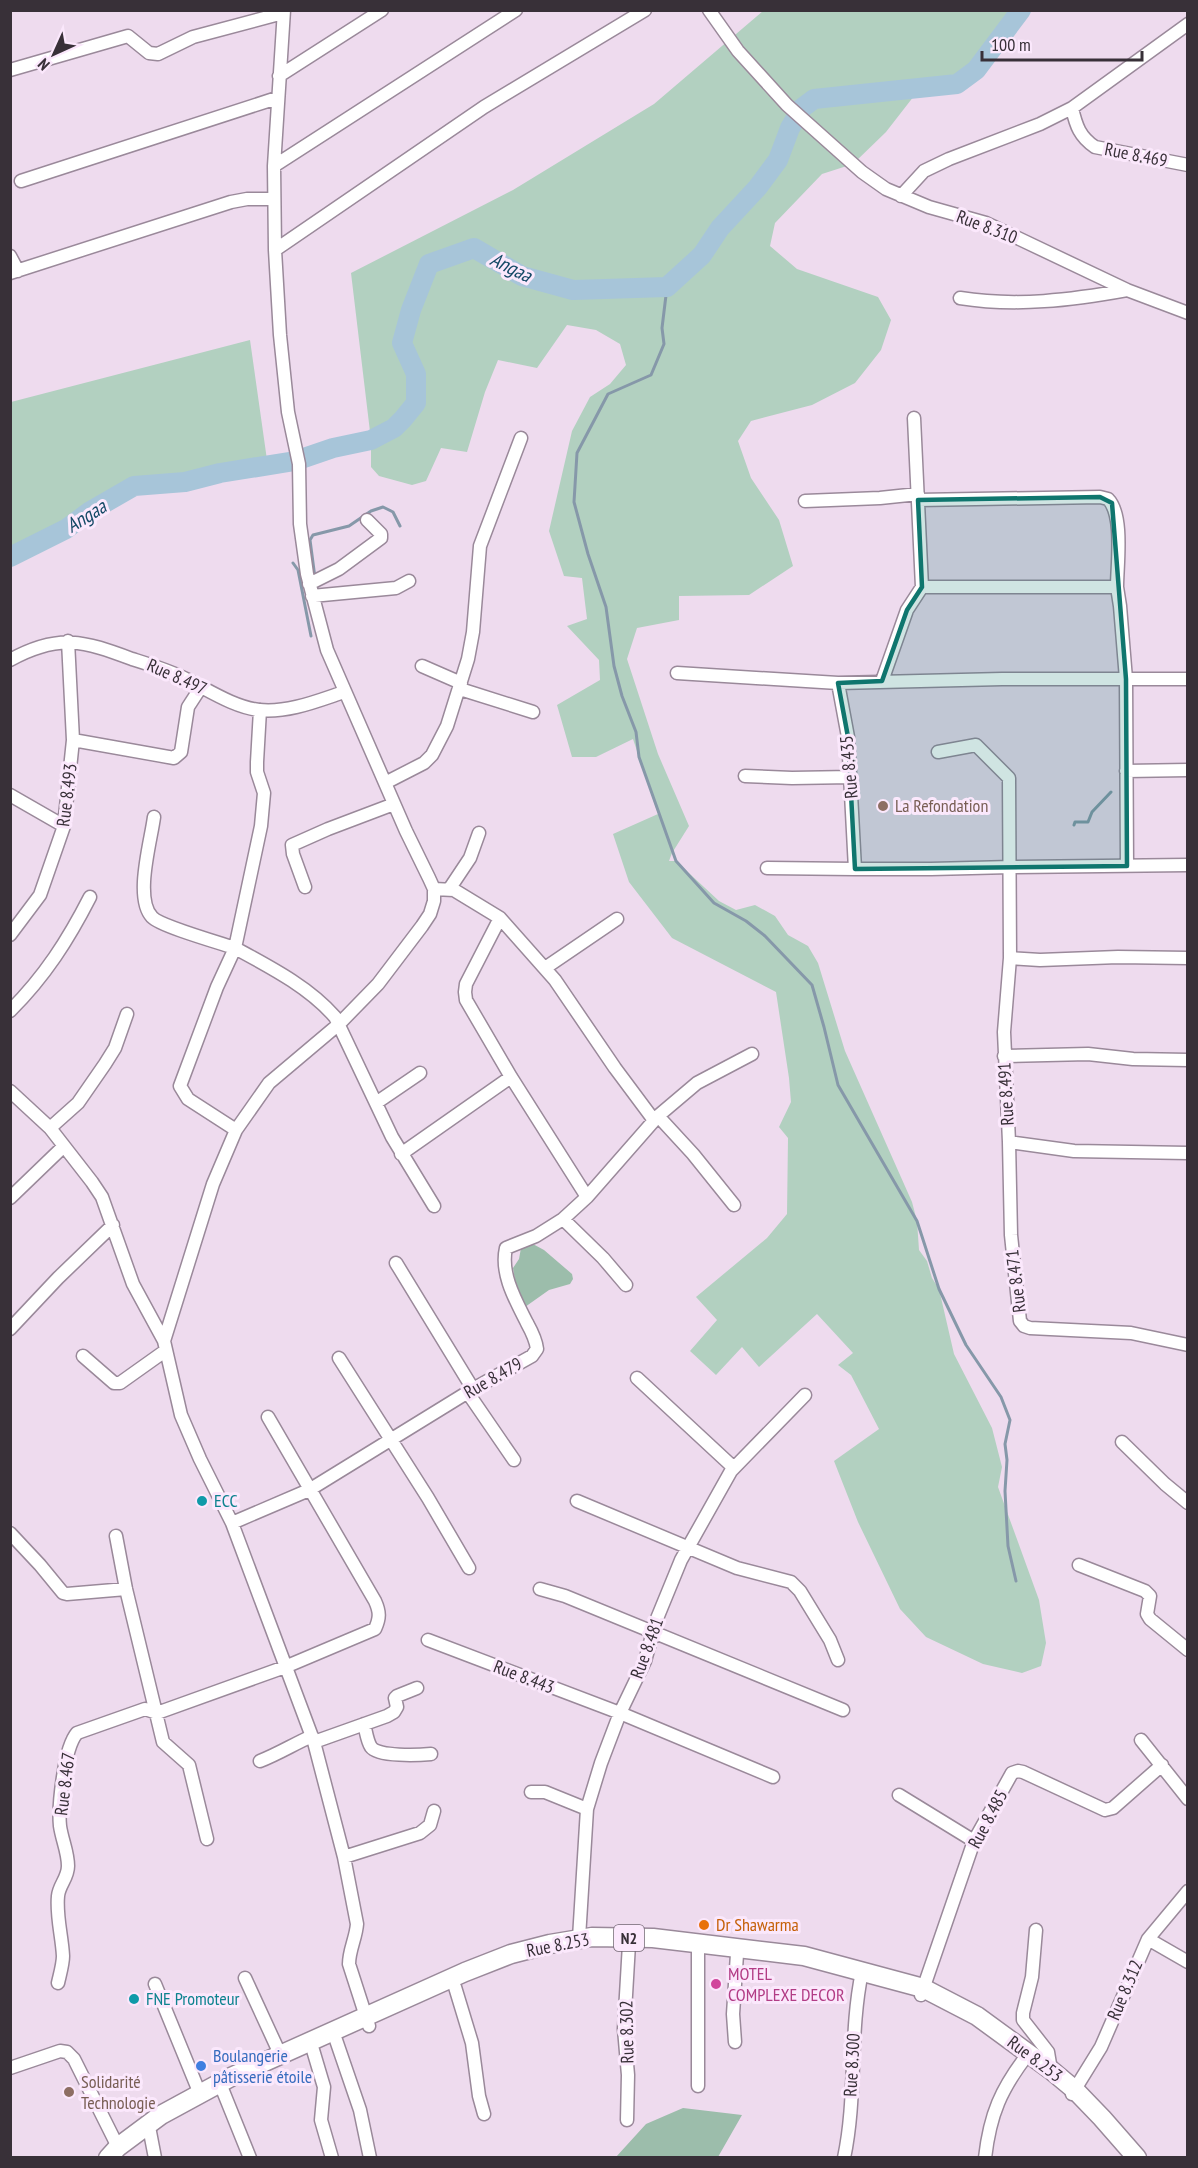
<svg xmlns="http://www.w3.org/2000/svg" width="1198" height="2168" viewBox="0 0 1198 2168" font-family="'PT Sans Narrow',sans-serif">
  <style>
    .green { fill: #b2d0c0 }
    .forest { fill: #9cbdab }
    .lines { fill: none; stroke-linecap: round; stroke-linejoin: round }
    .stream { stroke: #8698a9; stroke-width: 3 }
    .river { stroke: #a7c5d9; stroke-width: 20 }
    .minor-casing { stroke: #9a899a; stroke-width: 15 }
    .highway-casing { stroke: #9a899a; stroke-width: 21 }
    .minor { stroke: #fff; stroke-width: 12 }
    .highway { stroke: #fff; stroke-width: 18 }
    .marked { fill: #0f766e; fill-opacity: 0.2; stroke: #0f766e; stroke-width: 4.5; stroke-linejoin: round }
    .education-dot { fill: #8d6e63; stroke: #fbe8fc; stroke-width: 2 }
    .culture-dot { fill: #0f9aa8; stroke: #fbe8fc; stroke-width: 2 }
    .food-dot { fill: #e8710a; stroke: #fbe8fc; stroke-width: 2 }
    .hotel-dot { fill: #d1479c; stroke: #fbe8fc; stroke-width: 2 }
    .shop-dot { fill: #3f7fe0; stroke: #fbe8fc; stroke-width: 2 }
    .labels { text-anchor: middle; stroke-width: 6; stroke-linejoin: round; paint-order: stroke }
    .shield { fill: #fbe8fc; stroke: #726773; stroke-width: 1.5 }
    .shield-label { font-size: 16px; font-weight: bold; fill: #383038 }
    .street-label { font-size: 18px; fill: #383038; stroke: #fbe8fc }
    .education-label { font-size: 18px; fill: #785e54; stroke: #fbe8fc; text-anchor: start }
    .culture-label { font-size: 18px; fill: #0d838f; stroke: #fbe8fc; text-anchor: start }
    .food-label { font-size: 18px; fill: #c56008; stroke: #fbe8fc; text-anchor: start }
    .hotel-label { font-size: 18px; fill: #b23c85; stroke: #fbe8fc; text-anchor: start }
    .shop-label { font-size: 18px; fill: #366cbe; stroke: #fbe8fc; text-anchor: start }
    .water-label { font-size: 20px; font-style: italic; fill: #144966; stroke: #fbe8fc }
  </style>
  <rect width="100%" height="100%" fill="#eedbee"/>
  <path class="green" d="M763,11h258l-45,59c-16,15 -34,18 -55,17l-35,45 -33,32 -31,10 -47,49 -5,23 27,23 81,28 13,23 -10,30 -26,33 -43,22 -61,16 -13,20 13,37 28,42 14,46 -44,29 -70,1v24l-42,8 -10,31 31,95 31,72 -17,27 -3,8h7l43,40 17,9 19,-5 20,11 13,19 20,11 10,17 27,88 67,151 5,19 2,29 8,11 5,17 7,11 15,65 38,74 10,39 -4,20 41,113 7,43 -5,23 -19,7 -39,-9 -57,-27 -26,-28 -42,-87 -24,-61 45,-32 -28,-54 -13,-10 15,-12 -36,-39 -58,53 -17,-20 -26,28 -26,-24 27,-31 -21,-23 71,-59 20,-24 1,-76 -9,-11 12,-25 -2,-24 -13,-86 -104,-54 -43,-56 -16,-48 45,-20 -25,-75 -37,18h-24l-15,-52 43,-25 -1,-20 -32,-34 20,-7 -5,-41 -18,-2 -15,-45 23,-100 18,-34 20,-13 16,-19 -6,-21 -24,-14 -29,-5 -30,43 -39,-8 -13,32 -18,60 -26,-4 -15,33 -14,4 -33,-9 -8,-9v-27l-20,-167 162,-83 141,-86z
    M250,340l18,127 -48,6 -35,9 -51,4 -45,26 -23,17 -55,28v-155z"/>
  <path class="forest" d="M531,1243l13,7 28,24 1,5 -3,5 -21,6 -24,17 -8,-14 -4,-25 6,-9 2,-11z
    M683,2108l59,7 -24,42h-102l30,-33z"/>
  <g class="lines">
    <path class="stream" d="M667,287l-5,41 2,16 -13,31 -43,19 -31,59 -3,49 14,52 18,53 8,59 8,30 14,36 3,25 37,104 38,42 32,18 19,15 47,49 12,42 14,58 79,136 22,68 27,56 35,52 9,23 -5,24 2,16 -2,31 3,55 8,35
      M293,563l5,7 13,66
      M315,578l-5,-38 3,-5 36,-9 22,-15 12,-4 10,5 7,14
      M1074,825l1,-3h13l4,-10 19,-20"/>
    <path class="river" d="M10,557l56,-28 23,-17 45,-26 51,-4 35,-9 75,-12 38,-13 38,-8 23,-12 9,-9 13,-16v-29l-14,-31 9,-33 18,-46 45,-16 48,28 51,14 94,-3 35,-32 18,-27 38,-41 20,-27 12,-32 12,-20 12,-9 143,-15 19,-14 45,-60"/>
    <g class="minor-casing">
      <path id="minor" d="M284,10l-10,156 1,84 5,85 8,77 11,52 1,60 7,50 20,76 79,181 23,47 5,11v12l-4,13 -8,12 -44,58 -39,40 -70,59 -33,47 -23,54 -49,157 17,74 19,44 32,64 82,219 30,115 13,67c-1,14 -8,26 -8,40l20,62
        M709,10l29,41 49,54 75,67 24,17 43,18 57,16 141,67 61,23
        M1188,24l-116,84c4,18 8,29 23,39l93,18
        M10,70l118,-34 21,17 9,1 35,-17 90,-24
        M279,76l103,-66
        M274,166l242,-156
        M21,181l256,-83
        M901,196l23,-25 25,-12 91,-35 32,-16
        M275,250l209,-143 161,-97
        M10,256l8,15
        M10,273l221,-71 16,-3h27
        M960,298c56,9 112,2 167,-8
        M914,418l8,169
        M918,500l182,-3 8,2c16,16 9,66 9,88
        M805,501l75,-3 38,-4
        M309,584l30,-15 42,-31v-4l-14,-14
        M312,596l84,-8 13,-7
        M10,660c49,-27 74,-19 122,-1 19,6 39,12 56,21 22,11 46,27 71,30 29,3 58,-9 85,-18
        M422,666l39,17
        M677,673l161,10
        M1188,679h-186l-164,4 10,54 7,132h76l80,-2 177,-2
        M882,681l25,-71 15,-23h195l3,19 6,73 1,187
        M460,689l73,23
        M73,740l101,18 7,-6 7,-45 13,-20
        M938,752l38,-7 33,33 1,180 -6,74 5,110 65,9 114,2
        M1126,771l62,-1
        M745,776l47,2 59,-1
        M385,783l39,-20 8,-8 15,-29 21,-67 5,-27 7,-86 41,-108
        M10,795l54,31
        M154,817c-3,24 -20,81 -2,100 8,9 68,26 83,31l26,-122 3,-33 -7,-21v-10l3,-52
        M767,868l88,1
        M305,887l-12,-33 -1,-9 36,-16 66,-25
        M450,888l20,-30 9,-25
        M434,889l20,1 46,28 55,62 60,88 38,51
        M500,918l-34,66 -1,8 1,8 45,77 76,120
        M10,935l30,-40 24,-69 9,-86 -5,-99
        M1010,958l30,2 78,-3 70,1
        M545,968l72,-49
        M10,1011c35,-35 58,-71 80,-114
        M1004,1056l84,-2 45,5 55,1
        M10,1091l40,37 42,54 10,15 31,87 31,57
        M376,1103l44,-30
        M658,1116l35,38 41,51
        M50,1128l28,-25 27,-39 10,-16 12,-34
        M236,1130l-48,-31 -8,-13 37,-99 18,-39c35,19 74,39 100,69l57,120 42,69
        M1009,1142l2,93 9,86 4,5 6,2 101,5 57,12
        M401,1154l110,-77
        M10,1198l54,-52
        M563,1219l40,39 23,27
        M396,1263l77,126
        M10,1329l48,-51 55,-53
        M83,1356l31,27h6l45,-32
        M339,1358l89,140 41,70
        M637,1378l97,90
        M468,1393l46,67
        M1122,1442l43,42 23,19
        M577,1501l160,67 54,14 9,9 30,49 8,20
        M232,1523l77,-33 164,-101 59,-33 5,-7c-1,-9 -5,-17 -10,-26 -11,-22 -27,-49 -21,-75l30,-12 27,-17 24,-22 71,-81 39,-33 55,-29
        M10,1533l30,32 23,28 4,1 59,-5
        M116,1536l10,53 37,153 26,23 18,74
        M1079,1565l66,26 5,5 -3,18 3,5 38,31
        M540,1589l25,7 278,114
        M428,1640l192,73 153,64
        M364,1724c2,7 3,17 7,23 7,10 48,8 60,7
        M1141,1740l47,59
        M314,1742l73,-26 7,-4 3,-5 -2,-9 2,-2 20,-8
        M260,1761c18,-7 34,-17 52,-25
        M531,1792h14l42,17
        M899,1795l75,46
        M344,1857l76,-24 10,-8 4,-14
        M1036,1930l-4,47 -9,36v7l25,32 3,18
        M579,1938l8,-129 14,-46 19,-50 25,-52 11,-40 25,-61 50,-89 74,-76
        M1148,1939l40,23
        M245,1978l35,76
        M58,1983c2,-9 5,-19 5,-27 -1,-20 -7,-40 -5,-60 1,-11 10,-18 10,-30 0,-14 -6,-26 -8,-40 -2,-20 4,-78 17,-93l68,-24 12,4 128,-46 90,-38c5,-11 5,-17 0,-28l-107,-184
        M155,1984l45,110
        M455,1987l17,56 7,53 5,18
        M921,1995l53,-154 38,-68 6,-2 5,1 82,38 8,-2 49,-43
        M336,2040l24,70 10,48
        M735,2042l-2,-28 4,-60
        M313,2050l11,37 -3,33 11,38
        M10,2068l50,-17 7,1 7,7 44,88
        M698,2086v-137
        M223,2091l27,67
        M1072,2094l29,-47 47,-108 40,-48
        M627,2120l1,-45 -4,-46 5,-85
        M150,2132l5,26
        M844,2158c13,-61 5,-125 18,-186
        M985,2158c5,-44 16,-69 43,-104"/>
    </g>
    <g class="highway-casing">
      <path id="highway" d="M108,2158l10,-11 43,-32 70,-38 234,-105 46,-18 39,-10 42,-7 61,1 151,18 119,32 54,28 74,54 24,20 27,28 35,40"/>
    </g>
    <use href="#minor" class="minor"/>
    <use href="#highway" class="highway"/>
  </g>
  <path class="marked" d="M1100,497l12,6 14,176 1,187 -272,3 -7,-132 -10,-54 44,-2 25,-71 15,-23 -4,-87z"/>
  <g class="education-dot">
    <circle cx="883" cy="806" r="6"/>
    <circle cx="69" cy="2092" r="6"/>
  </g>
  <g class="culture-dot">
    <circle cx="202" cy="1501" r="6"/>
    <circle cx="134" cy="1999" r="6"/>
  </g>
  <circle class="food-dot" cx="704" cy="1925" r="6"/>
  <circle class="hotel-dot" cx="716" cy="1984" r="6"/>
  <circle class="shop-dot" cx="201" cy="2066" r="6"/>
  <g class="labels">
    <rect class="shield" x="614" y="1925" width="30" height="26" rx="4.5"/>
    <g class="shield-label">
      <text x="629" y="1944">N2</text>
    </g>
    <g class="street-label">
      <text transform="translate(1136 155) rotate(11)" y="6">Rue 8.469</text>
      <text transform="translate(987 227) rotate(21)" y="6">Rue 8.310</text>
      <text transform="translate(177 677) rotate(24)" y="6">Rue 8.497</text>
      <text transform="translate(849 767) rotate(-95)" y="6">Rue 8.435</text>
      <text transform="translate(67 795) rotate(-83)" y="6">Rue 8.493</text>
      <text transform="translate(1006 1094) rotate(-93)" y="6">Rue 8.491</text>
      <text transform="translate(1016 1281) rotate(-97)" y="6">Rue 8.471</text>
      <text transform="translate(493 1378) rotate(-30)" y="6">Rue 8.479</text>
      <text transform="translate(647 1648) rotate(-70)" y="6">Rue 8.481</text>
      <text transform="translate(524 1677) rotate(21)" y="6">Rue 8.443</text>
      <text transform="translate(65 1784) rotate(-83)" y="6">Rue 8.467</text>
      <text transform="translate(988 1819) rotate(-62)" y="6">Rue 8.485</text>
      <text transform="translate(558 1945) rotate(-11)" y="6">Rue 8.253</text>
      <text transform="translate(1125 1990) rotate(-67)" y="6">Rue 8.312</text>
      <text transform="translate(627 2032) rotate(-91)" y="6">Rue 8.302</text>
      <text transform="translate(1035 2059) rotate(37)" y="6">Rue 8.253</text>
      <text transform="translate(852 2065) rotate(-87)" y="6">Rue 8.300</text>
    </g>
    <g class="education-label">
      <text x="895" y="812">La Refondation</text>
      <text x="81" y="2088">Solidarité<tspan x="81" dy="21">Technologie</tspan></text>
    </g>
    <g class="culture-label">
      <text x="214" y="1507">ECC</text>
      <text x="146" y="2005">FNE Promoteur</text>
    </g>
    <g class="food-label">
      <text x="716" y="1931">Dr Shawarma</text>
    </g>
    <g class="hotel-label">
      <text x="728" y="1980">MOTEL<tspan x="728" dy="21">COMPLEXE DECOR</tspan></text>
    </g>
    <g class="shop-label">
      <text x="213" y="2062">Boulangerie<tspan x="213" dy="21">pâtisserie étoile</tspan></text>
    </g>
    <g class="water-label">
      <text transform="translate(511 267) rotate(26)" y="7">Angaa</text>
      <text transform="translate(86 516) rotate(-32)" y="7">Angaa</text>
    </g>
  </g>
  <rect width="1198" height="2168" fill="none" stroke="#383038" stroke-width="24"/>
  <g transform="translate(54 54) rotate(225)" stroke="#fbe8fc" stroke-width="4.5" paint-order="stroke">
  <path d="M0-4.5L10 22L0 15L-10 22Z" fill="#383038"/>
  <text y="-9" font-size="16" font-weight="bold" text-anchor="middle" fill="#383038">N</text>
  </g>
  <path d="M982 51v9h160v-9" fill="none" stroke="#383038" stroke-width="3"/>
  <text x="991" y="51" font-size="18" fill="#383038" stroke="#fbe8fc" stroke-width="4.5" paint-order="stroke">100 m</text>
</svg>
